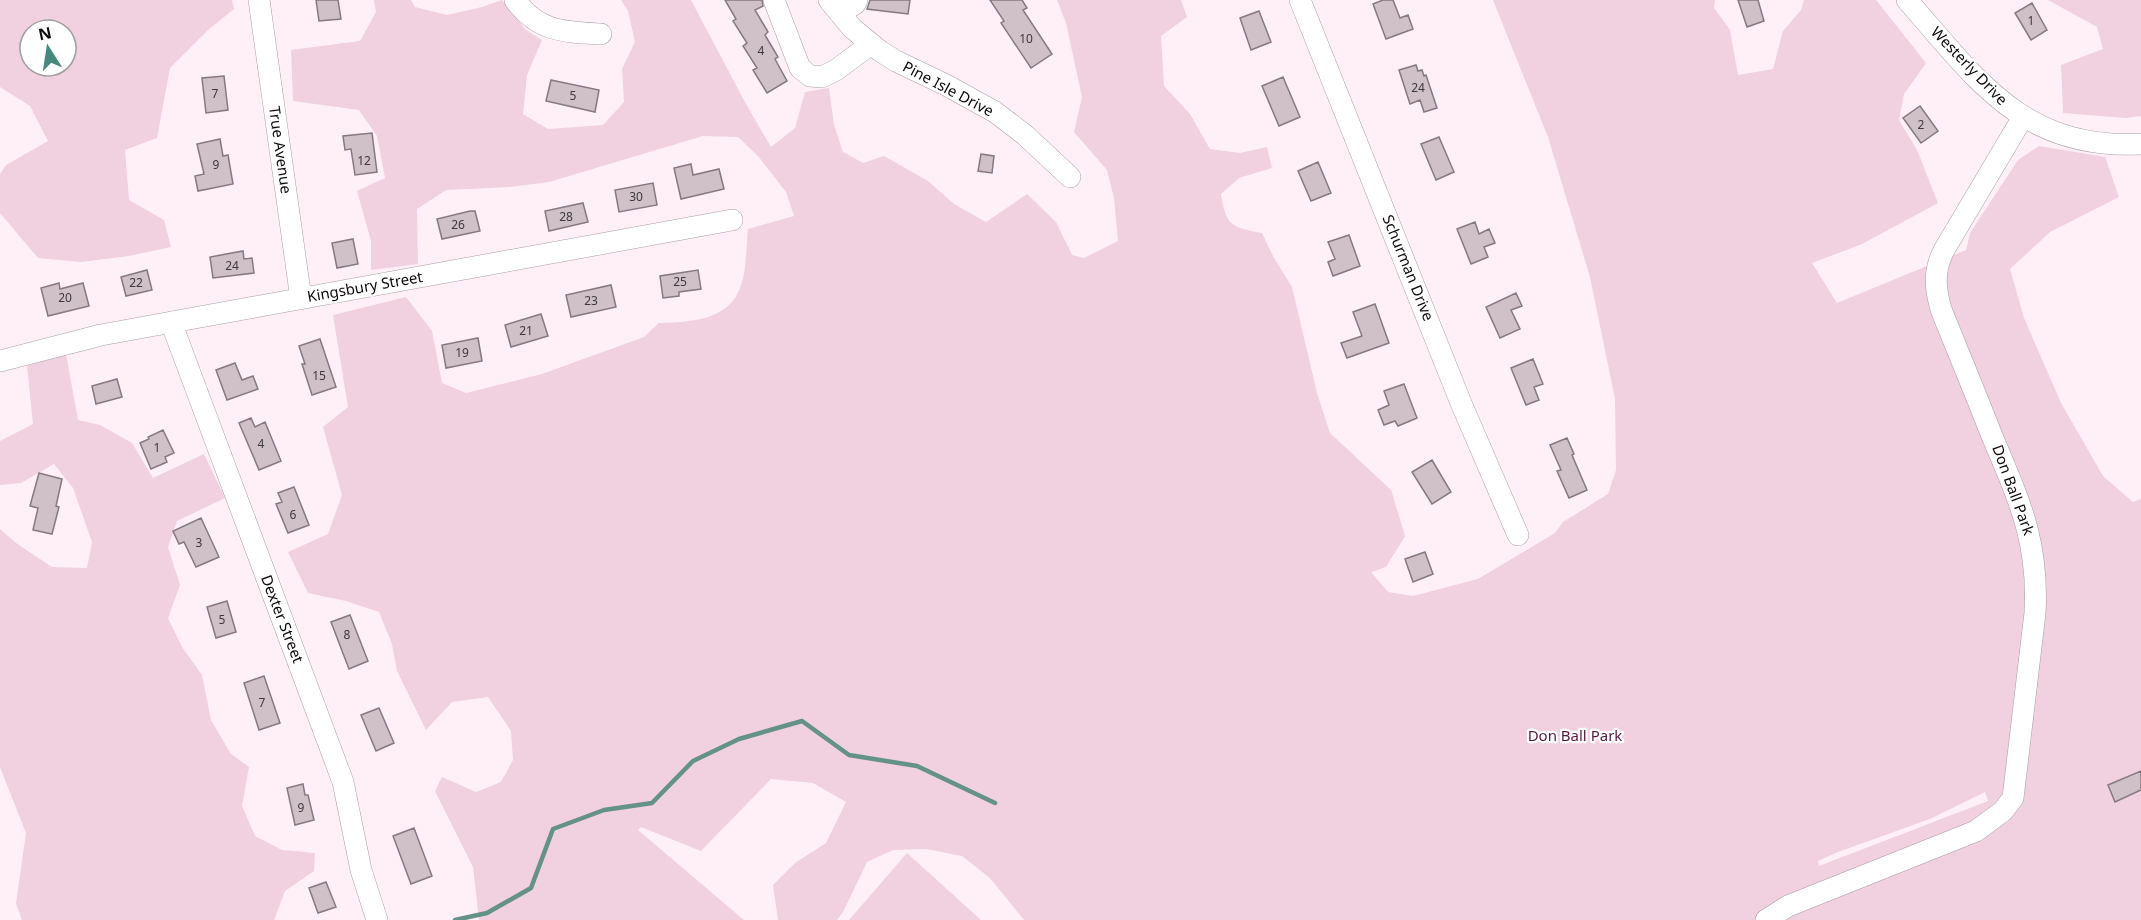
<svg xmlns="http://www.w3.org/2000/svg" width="2141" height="920" viewBox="0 0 2141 920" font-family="'Noto Sans',sans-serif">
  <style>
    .green { fill: #f1d0e0; fill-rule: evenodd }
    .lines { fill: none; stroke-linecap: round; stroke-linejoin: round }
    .stream { stroke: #649188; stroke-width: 4.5 }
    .building { fill: #cfc1c7; stroke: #85797f; stroke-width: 1.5 }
    .minor-casing { stroke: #aa9ca3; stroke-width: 22 }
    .minor { stroke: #fff; stroke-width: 21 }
    .labels { text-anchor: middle; stroke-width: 4.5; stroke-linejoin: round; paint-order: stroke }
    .number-label { font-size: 12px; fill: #3e383b }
    .street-label { font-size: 15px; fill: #0e0a0c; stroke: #fff }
    .park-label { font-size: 15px; fill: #56193e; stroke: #fff }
  </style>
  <rect width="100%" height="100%" fill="#fff0f7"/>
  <path class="green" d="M0,0h232l2,9 -26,21 -38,38 -13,70 -32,12 4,50 35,20 7,27 -42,9 -48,6 -43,-4 -38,-45v-39l6,-9 42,-24 -18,-35 -30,-19zM30,30h36v36h-36z
    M374,0h37l4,7 32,8 35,-8 20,-7 24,30 16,10 -15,35 -4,39 25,15 55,-4 21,-23 -2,-33 13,-27 -7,-31 -7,-11h70l55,104 25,43 24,-19 10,-36 24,-4 5,37 9,27 20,11 21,-7 44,25 26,23 32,18 41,-28 29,28 16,33 12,3 34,-17 -4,-43 -7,-28 -33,-38 8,-35 -16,-74 -9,-23h124l6,17 -26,19 3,50 26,28 20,35 30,4 27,-6 5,21 -33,10 -18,16c5,32 10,33 41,39l11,23 19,31 25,106 13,40 61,57 14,46 -19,31 -15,5 17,20 25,4 65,-17 77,-46 8,-11 45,-28 8,-24 -1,-71 -25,-122 -42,-140 -55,-137h222l-1,8 16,22 8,45 35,-6 10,-38 18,-21 3,-10h72l50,63 -22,31 -5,26 18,30 21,53 -76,41 -50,19 25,40 129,-53 4,-17 48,-73 21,-14 66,11 14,40 -69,35 -40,37 14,49 37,85 42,73 30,26 8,-3v421h-1117l-34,-42 -28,-22 -36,-7 -33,1 -26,12 -24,50 -6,8h-59l-5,-35 22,-22 31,-20 20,-41 -33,-19 -42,-4 -70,72 -60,-24 -3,3 106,90h-265l-6,-53 -38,-76 7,-14 34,15 25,-10 12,-22 -2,-29 -23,-34 -36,5 -26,28 -29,-59 -5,-27 -13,-32 -33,-11 -38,-8 -20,-41 40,-18 14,-39 -19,-68 25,-20 -15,-92 73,-18 26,34 10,52 24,10 76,-19 102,-37 15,-14c31,-1 71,-2 82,-38 6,-17 5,-39 7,-56l46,-13 -8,-24 -28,-36 -20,-19 -35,-1 -154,46 -39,5 -64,3 -29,19 1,55 -47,6v-29l-14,-50 28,-13 -8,-42 -18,-26 -66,-9 -2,-51 69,-9 16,-29zM1985,792l3,9 -169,65 -1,-5 20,-9 92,-33z
    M2048,0h93v116l-15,2 -63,-5 -2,-48 42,-16 -6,-22z
    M66,354l12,66 22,5 32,18 21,35 51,-24 21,44 -48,23 -9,26 12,38 -12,33 14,29 20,28 9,45 20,34 18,13 -7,39 13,30 27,14 33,3 -1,18 -29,20 -11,29h-252l-6,-17 10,-70 -26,-66v-238l16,14 36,24 35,1 5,-26 -19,-54 -19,-24 -33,19 -21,2v-44l33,-17 -6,-58z
    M907,853l74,67h-132z"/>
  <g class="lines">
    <path class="stream" d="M455,920l32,-7 44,-25 22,-59 51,-19 48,-7 41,-42 46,-22 63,-18 47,34 68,11 78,37"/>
  </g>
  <path class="building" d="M316,0h22l3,19 -22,2z
    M725,0h37l1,6 -8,4 13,22 -3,3 13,22 -3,2 12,22 -20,12 -14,-23 4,-2 -14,-22 4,-3 -14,-22 3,-2z
    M870,0h40l-2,14 -41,-5z
    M990,0h32l5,8 -4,2 29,44 -21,14 -30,-45 3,-2z
    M1383,0h10l7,18 8,-3 5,14 -27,10 -13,-35z
    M1738,0h20l6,21 -17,6z
    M2032,3l15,27 -16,10 -16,-27z
    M1259,11l12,31 -20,8 -11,-32z
    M1416,65l2,6 4,-1 2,6 2,-1 11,33 -13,4 -4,-12 -10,4 -11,-34z
    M224,76l4,34 -22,3 -4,-35z
    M1283,77l17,40 -21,9 -17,-40z
    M551,80l48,10 -4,22 -49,-11z
    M1920,106l18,25 -17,12 -18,-25z
    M372,133l5,39 -22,3 -4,-26 -6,1 -2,-14z
    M1439,137l15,35 -18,8 -15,-36z
    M220,139l3,17 5,-1 5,29 -35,7 -3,-15 9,-2 -7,-30z
    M981,154l13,2 -2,17 -14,-2z
    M1318,162l13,31 -20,8 -13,-30z
    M691,164l2,11 26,-6 5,20 -43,10 -7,-31z
    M653,183l4,22 -38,7 -4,-22z
    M583,203l5,19 -39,9 -4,-20z
    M470,211h5l5,20 -38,8 -5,-20z
    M1475,222l4,12 10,-5 6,14 -11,4 4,10 -17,7 -14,-35z
    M1349,235l11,31 -27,10 -5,-14 7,-3 -7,-17z
    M353,239l5,25 -21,4 -5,-25z
    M243,251l1,8 8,-1 2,15 -41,5 -3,-21z
    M147,270l5,20 -26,6 -5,-19z
    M698,270l3,19 -22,3v4l-16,2 -3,-22z
    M59,283l1,6 23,-6 6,23 -41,10 -7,-28z
    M611,285l5,22 -45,10 -5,-22z
    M1516,293l6,13 -11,4 9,19 -20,9 -14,-31z
    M1375,304l14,39 -42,15 -6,-15 21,-7 -9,-24z
    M541,314l7,22 -37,11 -6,-22z
    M478,338l4,23 -36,7 -4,-23z
    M320,339l16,48 -24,8 -10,-31h3l-6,-18z
    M1533,359l10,25 -9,3 5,13 -13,5 -15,-37z
    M235,363l7,17 11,-4 5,13 -31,11 -11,-30z
    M117,379l5,18 -26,7 -4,-18z
    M1404,384l13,34 -19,8 -3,-5 -11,4 -6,-15 11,-5 -5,-14z
    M251,418l4,9 10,-5 16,39 -22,9 -20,-47z
    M163,430l11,23 -9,4 2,5 -16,7 -11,-26 9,-4 -1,-2z
    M1567,438l7,16 -2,1 15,35 -18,8 -12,-27 4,-1 -11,-25z
    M1432,460l19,32 -19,12 -20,-32z
    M39,473l23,6 -6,27 3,1 -7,27 -19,-4 5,-22 -8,-2z
    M294,487l15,38 -21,8 -12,-29 6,-2 -4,-9z
    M201,518l18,39 -23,10 -12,-25 -5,2 -6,-13z
    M1425,552l8,22 -20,8 -8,-23z
    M227,601l9,31 -20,6 -9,-31z
    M350,615l18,46 -19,8 -18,-47z
    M264,676l16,47 -21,7 -15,-47z
    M379,708l15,35 -18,8 -15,-36z
    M2141,771v19l-26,12 -7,-17z
    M303,784l2,11h3l6,25 -19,5 -8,-37z
    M414,828l18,48 -21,8 -18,-48z
    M326,882l10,25 -18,6 -9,-25z"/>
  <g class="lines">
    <g class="minor-casing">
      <path id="minor" d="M259,0l42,299
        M515,0c23,32 50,32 86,34
        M774,0l26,68 10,8 12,1 14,-7 35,-26
        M829,0l23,28 28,23 16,10 50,24 49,27 30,23 45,42
        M1300,0l161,403 57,132
        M1907,0c70,80 116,150 234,144
        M840,13l15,-9 2,-4
        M171,322l172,460 18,88 16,50
        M0,361l101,-26 631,-115
        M1766,920l22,-14 188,-75 27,-20 10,-13 22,-185c4,-72 -16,-113 -43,-177 -16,-41 -33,-82 -50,-124 -7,-22 -9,-41 2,-62l79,-133"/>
    </g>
    <use href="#minor" class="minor"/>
  </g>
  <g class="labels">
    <g class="number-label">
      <text x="2031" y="25">1</text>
      <text x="1026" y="43">10</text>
      <text x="761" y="55">4</text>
      <text x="1418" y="92">24</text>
      <text x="215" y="98">7</text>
      <text x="573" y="100">5</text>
      <text x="1921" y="129">2</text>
      <text x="364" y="165">12</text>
      <text x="216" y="169">9</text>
      <text x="636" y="201">30</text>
      <text x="566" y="221">28</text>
      <text x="458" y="229">26</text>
      <text x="232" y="270">24</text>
      <text x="680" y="286">25</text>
      <text x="136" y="287">22</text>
      <text x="65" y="302">20</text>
      <text x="591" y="305">23</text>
      <text x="526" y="335">21</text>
      <text x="462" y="357">19</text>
      <text x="319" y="380">15</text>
      <text x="261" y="448">4</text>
      <text x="157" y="452">1</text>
      <text x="293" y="519">6</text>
      <text x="199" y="547">3</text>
      <text x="222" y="624">5</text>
      <text x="347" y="639">8</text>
      <text x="262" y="707">7</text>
      <text x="301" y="812">9</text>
    </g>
    <g class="street-label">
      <text transform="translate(1969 66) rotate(46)" y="5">Westerly Drive</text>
      <text transform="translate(948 89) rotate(28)" y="5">Pine Isle Drive</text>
      <text transform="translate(280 150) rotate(82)" y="5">True Avenue</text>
      <text transform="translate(1408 268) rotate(68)" y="5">Schurman Drive</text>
      <text transform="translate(365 287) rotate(-10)" y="5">Kingsbury Street</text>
      <text transform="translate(2013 490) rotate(70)" y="5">Don Ball Park</text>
      <text transform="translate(282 619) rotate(69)" y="5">Dexter Street</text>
    </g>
    <g class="park-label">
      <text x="1575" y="741">Don Ball Park</text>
    </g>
  </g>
  <g transform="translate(48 48) rotate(348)"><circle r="28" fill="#ffffff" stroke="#9f9d9e" stroke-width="1.5"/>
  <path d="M0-4.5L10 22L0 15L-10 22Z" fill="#45897c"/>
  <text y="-9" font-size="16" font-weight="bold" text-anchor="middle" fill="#0e0a0c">N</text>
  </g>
</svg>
